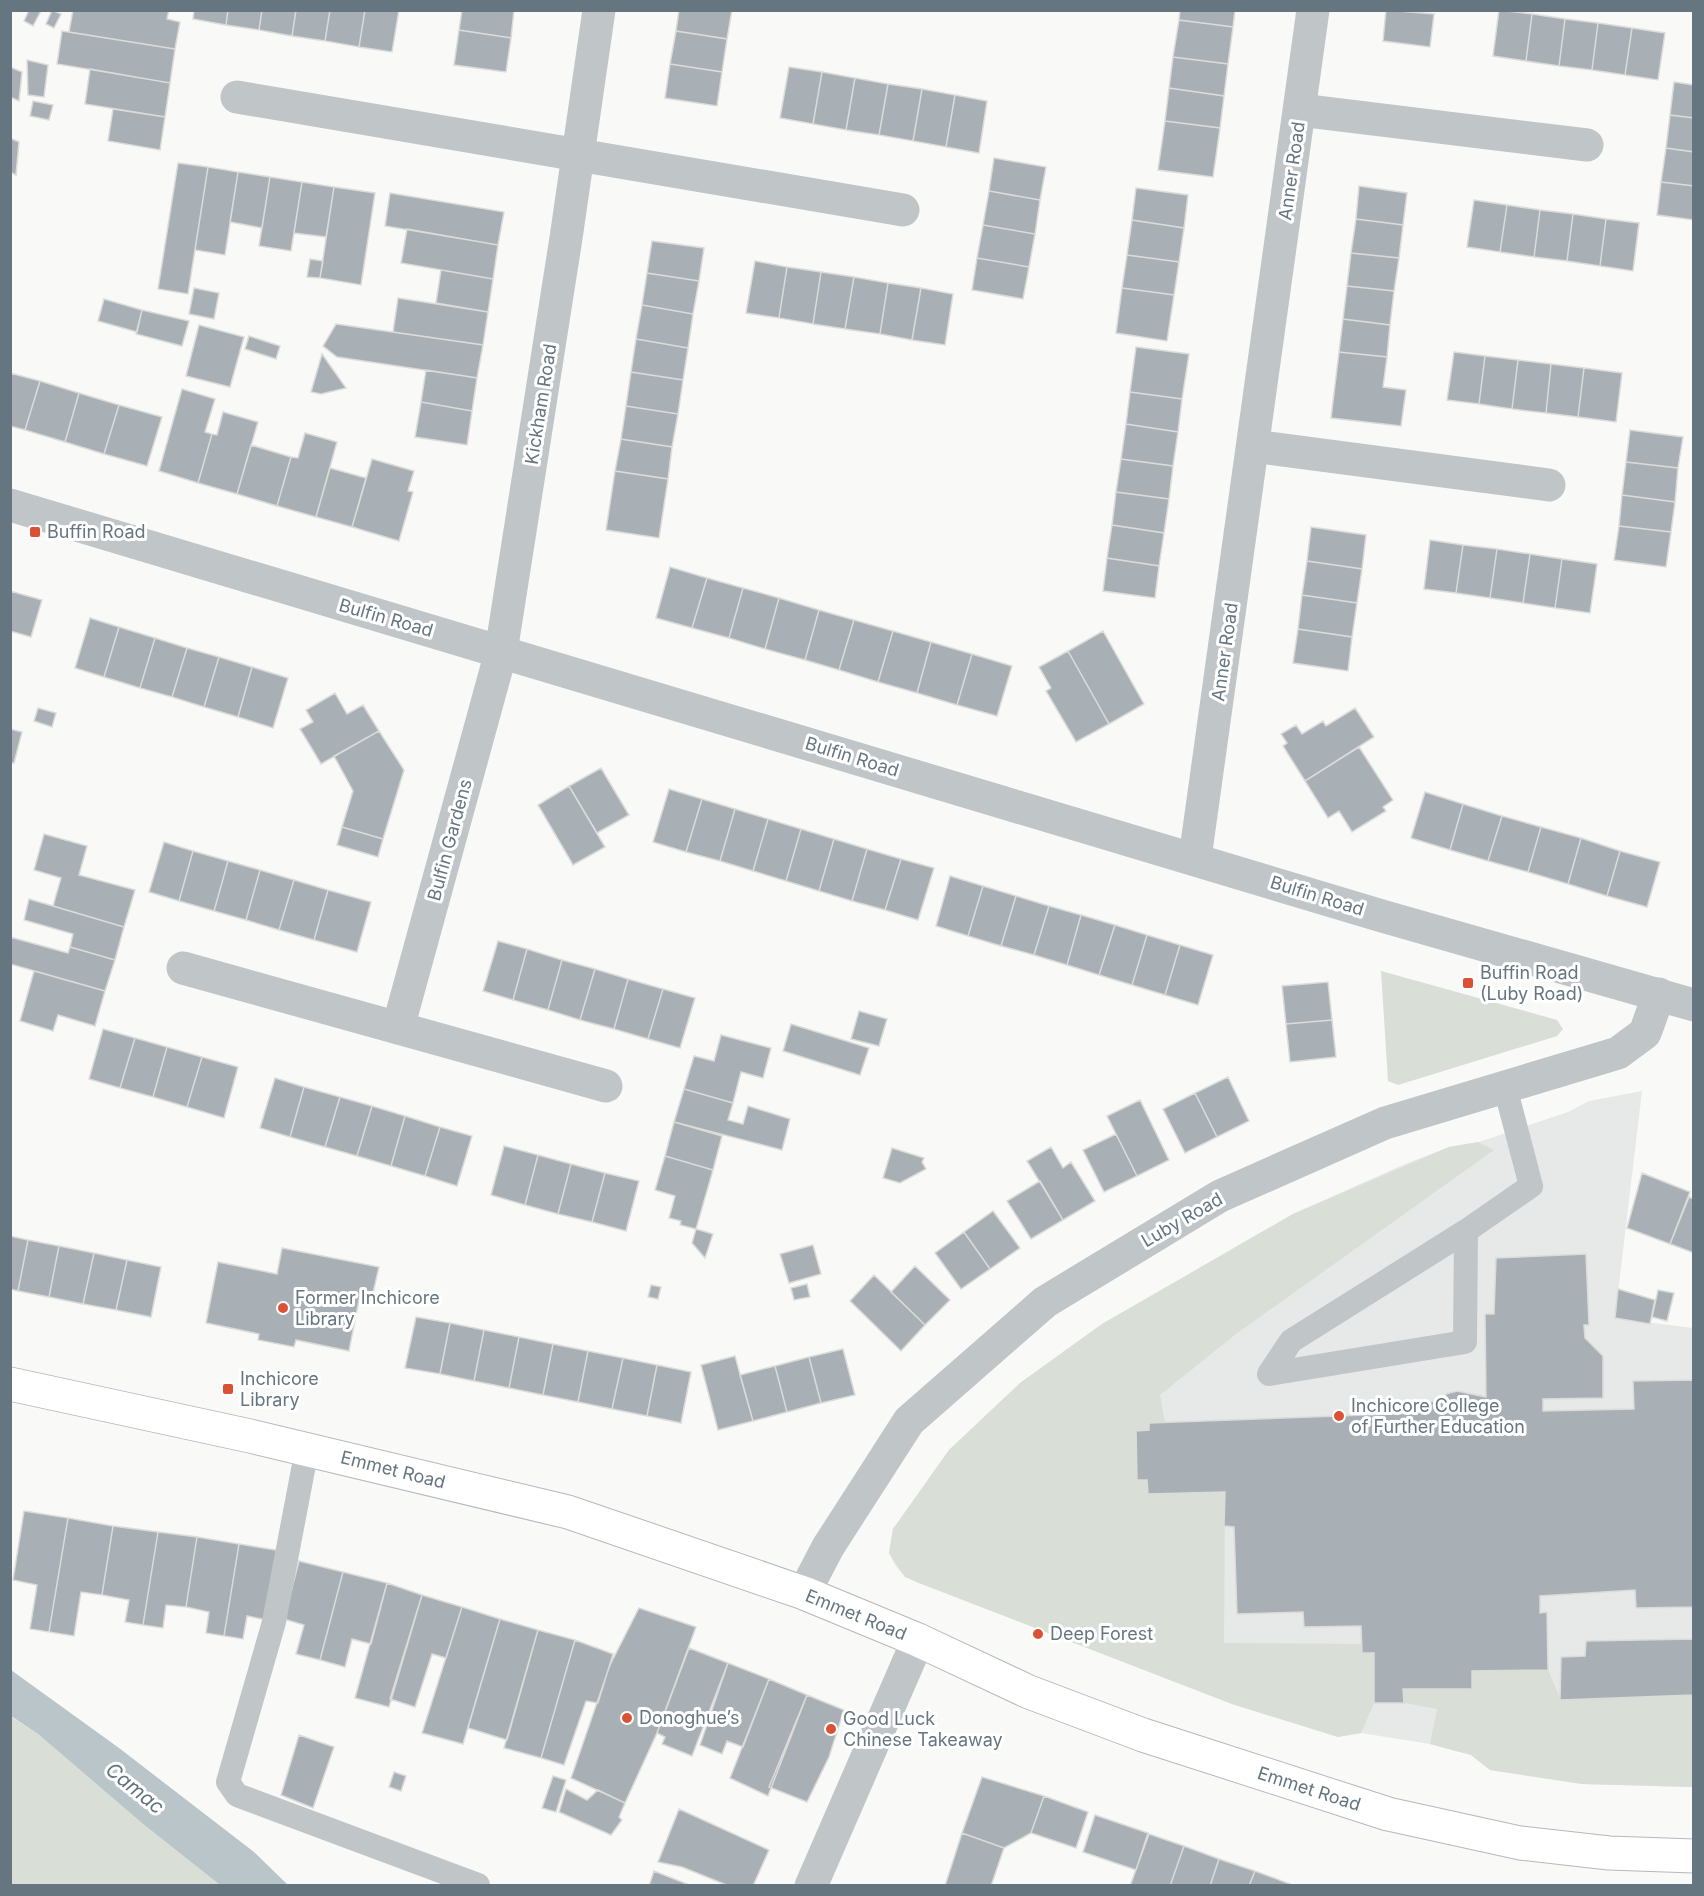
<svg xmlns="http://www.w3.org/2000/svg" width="1704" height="1896" viewBox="0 0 1704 1896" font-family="Inter,sans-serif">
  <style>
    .built { fill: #e7e8e8 }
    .green { fill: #d9ded6 }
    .water { fill: #b9c5c8 }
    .building { fill: #a8b0b6; stroke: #dbdbd9; stroke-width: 1.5 }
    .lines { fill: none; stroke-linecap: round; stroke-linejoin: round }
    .secondary-casing { stroke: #b3b9bd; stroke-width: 35 }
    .lane { stroke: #c0c5c8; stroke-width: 24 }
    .street { stroke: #c0c5c8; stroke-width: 33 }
    .secondary { stroke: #fff; stroke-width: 33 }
    .poi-dot { fill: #d95236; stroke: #fff; stroke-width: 2 }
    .labels { text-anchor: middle; stroke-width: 6; stroke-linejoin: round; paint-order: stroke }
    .street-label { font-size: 18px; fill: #667680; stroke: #fff }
    .poi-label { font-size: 18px; fill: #667680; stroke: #fff; text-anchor: start }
    .water-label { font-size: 20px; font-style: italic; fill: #60757a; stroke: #fff }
  </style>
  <rect width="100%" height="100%" fill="#f9f9f7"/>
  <path class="built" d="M1642,1091l-27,227 78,10v459l-111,-3 -92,-14 -19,-15 -41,-11 -69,-11 -23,4 -106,-33 -313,-121 -14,-6 -10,-12 -6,-12 4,-24 56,-79 71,-67 82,-59 191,-110 112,-50 44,-17 30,-5 89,-30 21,-11z"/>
  <path class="green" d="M1381,971l176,49 6,9 -6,7 -159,49 -10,-4z
    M1478,1142l16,8 -258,184 -76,61 5,28h-16v7l-13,1 1,48 10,1 2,14 76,-2 -1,151 138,1v9h12v50l-13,30 -23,4 -106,-33 -313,-121 -14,-6 -16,-24 4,-24 56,-79 71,-67 82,-59 191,-110 156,-67z
    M1548,1670l13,30 132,-5v92l-111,-3 -92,-14 -19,-15 -41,-11 7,-35 -33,-6 -1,-14h69v-18z
    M10,1716l28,18 105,90 77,61h-209z"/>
  <path class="water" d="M11,1670l108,78 135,104 34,33h-68l-77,-61 -105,-90 -27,-18z"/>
  <path class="building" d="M29,10l12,1 -8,15 -9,-5z
    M52,10l9,4 -7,14 -8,-4z
    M73,10h96l-2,9 13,3 -5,27 -106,-17z
    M194,10h34l-2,15 -33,-6z
    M228,10h34l-3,20 -33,-5z
    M262,10h34l-4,26 -33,-6z
    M296,10h34l-5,31 -33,-5z
    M330,10h35l-6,37 -34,-6z
    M365,10h34l-7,42 -33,-5z
    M462,10h52l-3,28 -52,-8z
    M679,10h53l-5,29 -51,-8z
    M1180,10h55l-2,17 -54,-7z
    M1386,10l48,4 -4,33 -47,-6z
    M1499,10l33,4 -6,47 -33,-5z
    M1532,14l33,5 -6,47 -33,-5z
    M1565,19l33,4 -6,47 -33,-4z
    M1179,20l54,7 -5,37 -55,-7z
    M1598,23l34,5 -7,47 -33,-5z
    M1632,28l33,5 -7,47 -33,-5z
    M459,30l52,8 -5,34 -52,-7z
    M62,31l113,18 -5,34 -113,-19z
    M676,31l51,8 -5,33 -52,-8z
    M1173,57l55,7 -4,32 -55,-8z
    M27,60l21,5 -4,32 -16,-2z
    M670,64l52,8 -5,34 -52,-8z
    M10,67l12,5 -3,29 -9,-4z
    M789,67l33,5 -9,52 -33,-6z
    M90,69l80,14 -5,34 -80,-13z
    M822,72l33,6 -9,52 -33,-6z
    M855,78l33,6 -9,51 -33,-5z
    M1674,82l20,3v33l-24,-3z
    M888,84l34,5 -9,52 -34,-6z
    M1169,88l55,8 -4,32 -55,-7z
    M922,89l33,6 -9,52 -33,-6z
    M955,95l32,6 -8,52 -33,-6z
    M33,101l20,4 -4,15 -19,-4z
    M113,109l52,8 -5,33 -52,-9z
    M1670,115l24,3v34l-28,-4z
    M1165,121l55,7 -7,49 -55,-7z
    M10,138l9,4 -3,33 -6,-3z
    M1666,148l28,4v34l-33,-4z
    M994,158l52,9 -6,33 -51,-9z
    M178,163l30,4 -20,127 -30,-5z
    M208,167l30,5 -13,83 -30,-5z
    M238,172l32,5 -8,51 -32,-6z
    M270,177l32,5 -11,69 -32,-5z
    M302,182l32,5 -8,50 -32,-4z
    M1661,182l33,4v34l-37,-5z
    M1359,186l48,7 -4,32 -47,-6z
    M334,187l41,6 -14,92 -41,-7z
    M1136,188l52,7 -4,33 -52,-8z
    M989,191l51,9 -5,34 -52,-9z
    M390,193l114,19 -6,33 -113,-19z
    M1474,200l33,5 -7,47 -33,-5z
    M1507,205l33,5 -6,47 -34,-5z
    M1540,210l33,4 -6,47 -33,-4z
    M1573,214l33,5 -6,47 -33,-5z
    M1356,219l47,6 -4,33 -48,-5z
    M1606,219l33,4 -6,48 -33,-5z
    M1132,220l52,8 -5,34 -52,-7z
    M983,225l52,9 -6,33 -52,-9z
    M407,229l91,16 -5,34 -92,-16z
    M652,241l52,7 -5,33 -52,-8z
    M1351,253l48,5 -5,33 -47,-5z
    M1127,255l52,7 -5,33 -52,-7z
    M977,258l52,9 -6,32 -51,-9z
    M310,259l13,2 -3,17 -13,-1z
    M755,261l32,6 -8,51 -33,-5z
    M787,267l34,5 -8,52 -34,-6z
    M441,270l52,9 -5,33 -52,-9z
    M821,272l33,5 -9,52 -32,-5z
    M647,273l52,8 -6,33 -51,-9z
    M854,277l34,6 -8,51 -35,-5z
    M888,283l33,5 -9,52 -32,-6z
    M1347,286l47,5 -4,34 -47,-6z
    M194,288l25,5 -5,26 -25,-5z
    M921,288l32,6 -8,51 -33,-5z
    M1122,288l52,7 -7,46 -51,-8z
    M398,298l90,14 -5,33 -90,-13z
    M104,299l38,11 -5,22 -39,-11z
    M642,305l51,9 -5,34 -52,-9z
    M142,310l47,11 -7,25 -46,-12z
    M1343,319l47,6 -3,32 -48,-5z
    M336,324l147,21 -6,33 -140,-21 -14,-11z
    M199,325l45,12 -14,50 -44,-11z
    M249,336l31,10 -4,13 -31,-10z
    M636,339l52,9 -5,32 -52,-8z
    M1136,347l53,7 -7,45 -52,-7z
    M1339,352l48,5 -4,30 23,3 -5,36 -70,-8z
    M1454,352l31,4 -6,48 -32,-4z
    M322,354l24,34 -25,6 -10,-2z
    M1485,356l33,4 -6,49 -33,-5z
    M1518,360l33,4 -5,49 -34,-4z
    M1551,364l33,4 -6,49 -32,-4z
    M1584,368l38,5 -6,49 -38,-5z
    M426,370l51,8 -5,33 -51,-9z
    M631,372l52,8 -5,34 -52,-8z
    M10,373l30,8 -15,49 -15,-4z
    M40,381l39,12 -14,49 -40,-12z
    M182,389l33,10 -10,33 7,2 -14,49 -39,-12z
    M1130,392l52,7 -4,33 -52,-8z
    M79,393l40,12 -15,49 -39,-12z
    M421,402l51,9 -5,34 -52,-8z
    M119,405l43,12 -15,49 -43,-12z
    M626,406l52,8 -6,33 -51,-8z
    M223,412l35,10 -21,72 -39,-11 14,-49 5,1z
    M1126,424l52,8 -5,34 -52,-7z
    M1630,430l53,7 -5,31 -52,-6z
    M305,433l32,9 -21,75 -39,-11 14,-49 7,1z
    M621,439l51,8 -4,32 -53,-8z
    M251,445l40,12 -14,49 -40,-12z
    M372,459l42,12 -6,20 5,1 -14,49 -47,-14z
    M1121,459l52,7 -4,33 -53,-7z
    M1626,462l52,6 -3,34 -53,-7z
    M330,468l36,10 -14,49 -36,-10z
    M615,471l53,8 -9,59 -53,-8z
    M1116,492l53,7 -5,34 -52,-8z
    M1622,495l53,7 -4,30 -52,-6z
    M1112,525l52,8 -5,33 -52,-8z
    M1619,526l52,6 -5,35 -52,-7z
    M1311,527l55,8 -4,34 -55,-8z
    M1430,540l33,5 -7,48 -32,-4z
    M1463,545l34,4 -7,49 -34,-5z
    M1497,549l33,5 -7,49 -33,-5z
    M1530,554l32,5 -7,49 -32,-5z
    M1107,558l52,8 -4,32 -52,-7z
    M1562,559l35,5 -7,49 -35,-5z
    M1307,561l55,8 -5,34 -55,-8z
    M670,567l37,11 -15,50 -36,-10z
    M707,578l36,10 -14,50 -37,-10z
    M743,588l36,10 -14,51 -36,-11z
    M10,591l32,9 -11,37 -21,-6z
    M1302,595l55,8 -5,34 -54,-8z
    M779,598l40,12 -14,50 -40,-11z
    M819,610l35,10 -15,50 -34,-10z
    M90,618l29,9 -15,50 -29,-9z
    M854,620l39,11 -15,51 -39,-12z
    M119,627l36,11 -15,50 -36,-11z
    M1298,629l54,8 -4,34 -55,-8z
    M893,631l38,11 -14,51 -39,-11z
    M1103,631l41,73 -35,20 -41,-73z
    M155,638l32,10 -15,49 -32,-9z
    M931,642l41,12 -15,51 -40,-12z
    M187,648l32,9 -15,50 -32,-10z
    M1068,651l41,73 -33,18 -30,-51 5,-3 -12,-21z
    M972,654l40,12 -15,50 -40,-11z
    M219,657l33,10 -14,50 -34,-10z
    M252,667l36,11 -15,50 -35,-11z
    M335,693l12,21 16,-9 16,26 -58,33 -21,-35 13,-7 -7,-12z
    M38,708l18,5 -4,14 -18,-6z
    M1355,708l19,29 -69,44 -22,-35 4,-3 -6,-9 15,-9 6,9 21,-13 3,5z
    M10,729l12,3 -8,31h-4z
    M379,731l25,39 -21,69 -41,-12 11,-36 -19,-35z
    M1359,747l34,53 -10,7 3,4 -34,21 -13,-21 -11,7 -23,-37z
    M601,768l28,47 -32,18 -28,-47z
    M569,786l36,61 -32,18 -35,-60z
    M669,789l33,10 -16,53 -33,-10z
    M1425,792l38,12 -13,46 -39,-12z
    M702,799l33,10 -15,52 -34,-9z
    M1463,804l39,12 -14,45 -38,-11z
    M735,809l33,10 -15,52 -33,-10z
    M1502,816l39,11 -13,45 -40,-11z
    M768,819l33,10 -15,52 -33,-10z
    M342,827l41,12 -5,18 -41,-12z
    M1541,827l40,11 -13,46 -40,-12z
    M801,829l33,10 -15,52 -33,-10z
    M44,834l43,12 -8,29 56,15 -11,37 -71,-21 8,-28 -27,-8z
    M1581,838l39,13 -13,45 -39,-12z
    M834,839l33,10 -15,52 -33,-10z
    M164,842l29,9 -14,50 -30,-9z
    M867,849l34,10 -16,51 -33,-9z
    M193,851l35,10 -14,50 -35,-10z
    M1620,851l40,11 -13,45 -40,-11z
    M901,859l33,9 -16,52 -33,-10z
    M228,861l32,9 -14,50 -32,-9z
    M260,870l34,10 -15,50 -33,-10z
    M950,876l33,10 -15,50 -32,-10z
    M294,880l34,10 -14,50 -35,-10z
    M983,886l33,10 -15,50 -33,-10z
    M328,890l43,12 -14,50 -43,-12z
    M1016,896l33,10 -15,49 -33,-9z
    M29,899l95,28 -9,33 -45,-13 3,-13 -49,-14z
    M1049,906l32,9 -14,50 -33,-10z
    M1081,915l34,10 -16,50 -32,-10z
    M1115,925l32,10 -15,50 -33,-10z
    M1147,935l33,10 -15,50 -33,-10z
    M10,937l58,16 2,-6 45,13 -10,31 -95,-27z
    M498,941l29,8 -14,51 -30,-9z
    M1180,945l33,10 -15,50 -33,-10z
    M527,949l35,11 -14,50 -35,-10z
    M562,960l33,9 -15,51 -32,-10z
    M595,969l33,10 -14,50 -34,-9z
    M34,971l71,20 -10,35 -37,-11 -5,16 -33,-10z
    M628,979l35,10 -15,50 -34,-10z
    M1328,982l4,38 -46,4 -4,-38z
    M663,989l32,9 -15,50 -32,-9z
    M859,1011l28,8 -8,27 -28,-7z
    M1332,1020l4,37 -46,5 -4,-38z
    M791,1024l78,24 -9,27 -77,-24z
    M103,1029l32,9 -15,50 -31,-9z
    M721,1035l50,13 -8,30 -22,-6 -8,31 -49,-14 10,-33 20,5z
    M135,1038l32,9 -14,50 -33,-9z
    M167,1047l35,10 -15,50 -34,-10z
    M202,1057l36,10 -14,51 -37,-11z
    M1228,1077l21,44 -32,16 -22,-44z
    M275,1078l29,9 -14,50 -30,-9z
    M304,1087l36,10 -15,50 -35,-10z
    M684,1089l49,14 -5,17 15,4 5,-18 42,13 -8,31 -108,-28z
    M1195,1093l22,44 -32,16 -22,-44z
    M340,1097l32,9 -15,50 -32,-9z
    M1140,1100l29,60 -32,16 -30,-60z
    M372,1106l33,10 -14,50 -34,-10z
    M405,1116l35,11 -15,49 -34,-10z
    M674,1122l48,14 -9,34 -48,-14z
    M440,1127l32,9 -15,50 -32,-10z
    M1116,1134l21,42 -33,16 -21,-42z
    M504,1146l34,9 -13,50 -34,-10z
    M1051,1147l12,21 8,-6 24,39 -32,19 -36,-59z
    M892,1148l32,10 -2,4 4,7 -26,14 -17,-5z
    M538,1155l33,9 -13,50 -33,-9z
    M665,1156l48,14 -17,59 -16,-4 1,-4 -12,-3 6,-22 -20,-6z
    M571,1164l34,9 -13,49 -34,-8z
    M605,1173l34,8 -13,50 -34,-9z
    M1642,1173l48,19 -20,52 -43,-16z
    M1040,1181l23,39 -32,19 -24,-38z
    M1689,1197l5,2v54l-24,-9z
    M993,1211l27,37 -30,21 -26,-37z
    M696,1229l17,5 -8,24 -13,-15z
    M964,1232l26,37 -29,20 -26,-36z
    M10,1236l18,4 -10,51 -8,-2z
    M28,1240l31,6 -10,51 -31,-6z
    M813,1245l8,29 -32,9 -9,-29z
    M59,1246l35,7 -11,51 -34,-7z
    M282,1248l97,19 -6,26 -12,-3 -12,61 -53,-11 -2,7 -36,-7 1,-6 -53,-11 12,-61 59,12z
    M94,1253l33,7 -11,50 -33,-6z
    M1586,1254l3,71h-5l1,13 18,18v42l-60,1v12l91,-2 -1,-28 61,-1v227l-58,1 -1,-18 -95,6v17l7,-1 1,58 -76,1v18h-69l1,14h-30v-50h-12l-1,-27 -57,1 -1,-15 -66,2 -3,-87 -10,-1 1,-34 -77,2 -1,-14h-10l-1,-49 13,-1v-7l267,-10v-5l17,-7 12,1 1,-8 11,-3 29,6 -1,-83h9l2,-56z
    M127,1260l34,7 -10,50 -35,-7z
    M915,1266l35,34 -25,25 -34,-33z
    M874,1275l51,50 -24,26 -51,-50z
    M807,1284l3,13 -16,3 -3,-12z
    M651,1285l10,2 -3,12 -10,-2z
    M1618,1289l37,11 -5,24 -35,-6z
    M1658,1290l16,3 -7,28 -15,-4z
    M416,1317l34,6 -10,51 -35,-6z
    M450,1323l34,7 -10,51 -34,-7z
    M484,1330l35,7 -10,51 -35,-7z
    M519,1337l34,7 -10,51 -34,-7z
    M553,1344l35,7 -10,51 -35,-7z
    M843,1349l12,46 -34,8 -12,-46z
    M588,1351l35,7 -11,51 -34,-7z
    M735,1356l18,65 -35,9 -17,-65z
    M809,1357l12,46 -34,9 -12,-46z
    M623,1358l34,7 -10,51 -35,-7z
    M657,1365l34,7 -10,51 -34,-7z
    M775,1366l12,46 -34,9 -13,-46z
    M24,1511l44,7 -19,114 -19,-3 7,-44 -24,-5z
    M68,1518l45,8 -11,69 -21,-3 -7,44 -25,-4z
    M113,1526l45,6 -15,93 -18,-3 4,-22 -27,-5z
    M158,1532l39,5 -11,70 -20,-2 -3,23 -20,-3z
    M197,1537l42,7 -15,92 -18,-3 3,-21 -23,-5z
    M239,1544l43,7 -15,69 -20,-4 -4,23 -19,-3z
    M299,1561l44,11 -23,88 -24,-6 8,-29 -20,-6z
    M343,1572l44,11 -16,61 -19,-5 -7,28 -25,-7z
    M387,1583l35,12 -33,112 -34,-9z
    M422,1595l40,12 -16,51 -14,-4 -17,53 -25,-8z
    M462,1607l38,12 -37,125 -41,-11z
    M639,1608l57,19 -39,106 -32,70 -54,-25 39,-113z
    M500,1619l38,11 -31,110 -39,-12z
    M538,1630l37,10 -34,118 -37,-10z
    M1694,1639v56l-134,5 1,-43 24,-1 1,-15z
    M575,1640l38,14 -15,49 -12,-2 -22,64 -23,-7z
    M689,1648l39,15 -36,93 -30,-12 3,-7 -8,-4z
    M728,1663l41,16 -26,68 -16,-6 -5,13 -22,-9z
    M769,1679l38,16 -39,101 -38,-18z
    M807,1695l37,15 -15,47 -22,45 -38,-15z
    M299,1735l35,12 -21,61 -32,-13z
    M394,1772l12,4 -5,15 -12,-4z
    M553,1776l13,4 -10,32 -14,-4z
    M982,1777l62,19 -13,37 -27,15 -42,-15z
    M566,1789l21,11 11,-10 27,13 -6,14 3,3 -11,15 -52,-23z
    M1044,1796l44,16 -12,36 -45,-15z
    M679,1809l90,41 -16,36h-24l-47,-19 -24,-5z
    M1095,1815l53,18 -12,37 -53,-18z
    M962,1833l42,15 -13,38h-46z
    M1149,1834l35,12 -14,40h-40z
    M1184,1846l35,13 -9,27h-40z
    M1219,1859l36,12 -6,15h-39z
    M654,1871l38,15h-43z
    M1255,1871l35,13 -1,2h-40z"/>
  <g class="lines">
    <g class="secondary-casing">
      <path id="secondary" d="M10,1384l240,52 318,76 236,81 114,47 111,52 114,43 245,79 132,29 89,10 85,3"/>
    </g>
    <path class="lane" d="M1466,1231l-175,110 -22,33 196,-32 1,-111 65,-45 -26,-99
      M307,1449l-33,173 -46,160 9,13 241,90"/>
    <path class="street" d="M237,97l666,113
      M1300,110l287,35
      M1253,446l296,39
      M10,505l1372,411 312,89
      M1195,858l118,-848
      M183,968l423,118
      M398,1028l103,-376 65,-414 33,-228
      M804,1593l24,-46 81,-126 136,-119 175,-106 165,-73 233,-70 27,-20 14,-39
      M811,1886l107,-246"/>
    <use href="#secondary" class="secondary"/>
  </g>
  <g class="poi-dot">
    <rect x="29" y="526" width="12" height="12" rx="3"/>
    <rect x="1462" y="977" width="12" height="12" rx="3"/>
    <circle cx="283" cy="1308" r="6"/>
    <rect x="222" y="1383" width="12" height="12" rx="3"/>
    <circle cx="1339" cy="1416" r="6"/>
    <circle cx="1038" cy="1634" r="6"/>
    <circle cx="627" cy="1718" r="6"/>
    <circle cx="831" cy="1729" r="6"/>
  </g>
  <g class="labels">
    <g class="street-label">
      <text transform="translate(1292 171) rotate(-82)" y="6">Anner Road</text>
      <text transform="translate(541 404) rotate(-81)" y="6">Kickham Road</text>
      <text transform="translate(386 618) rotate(16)" y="6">Bulfin Road</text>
      <text transform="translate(1225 652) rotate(-82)" y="6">Anner Road</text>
      <text transform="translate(852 757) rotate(17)" y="6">Bulfin Road</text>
      <text transform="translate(450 840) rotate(-75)" y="6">Bulfin Gardens</text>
      <text transform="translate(1317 896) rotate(17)" y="6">Bulfin Road</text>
      <text transform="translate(1182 1220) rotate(-30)" y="6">Luby Road</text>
      <text transform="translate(393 1470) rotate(14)" y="6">Emmet Road</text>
      <text transform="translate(856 1615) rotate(22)" y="6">Emmet Road</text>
      <text transform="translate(1309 1789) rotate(18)" y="6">Emmet Road</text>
    </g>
    <g class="poi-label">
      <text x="47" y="538">Buffin Road</text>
      <text x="1480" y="979">Buffin Road<tspan x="1480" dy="21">(Luby Road)</tspan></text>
      <text x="295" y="1304">Former Inchicore<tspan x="295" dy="21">Library</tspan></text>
      <text x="240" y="1385">Inchicore<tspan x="240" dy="21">Library</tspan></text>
      <text x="1351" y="1412">Inchicore College<tspan x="1351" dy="21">of Further Education</tspan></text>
      <text x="1050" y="1640">Deep Forest</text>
      <text x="639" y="1724">Donoghue’s</text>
      <text x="843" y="1725">Good Luck<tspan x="843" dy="21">Chinese Takeaway</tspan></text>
    </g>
    <g class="water-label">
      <text transform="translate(135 1788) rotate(39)" y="7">Camac</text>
    </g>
  </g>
  <rect width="1704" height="1896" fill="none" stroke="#667680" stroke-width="24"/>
</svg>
